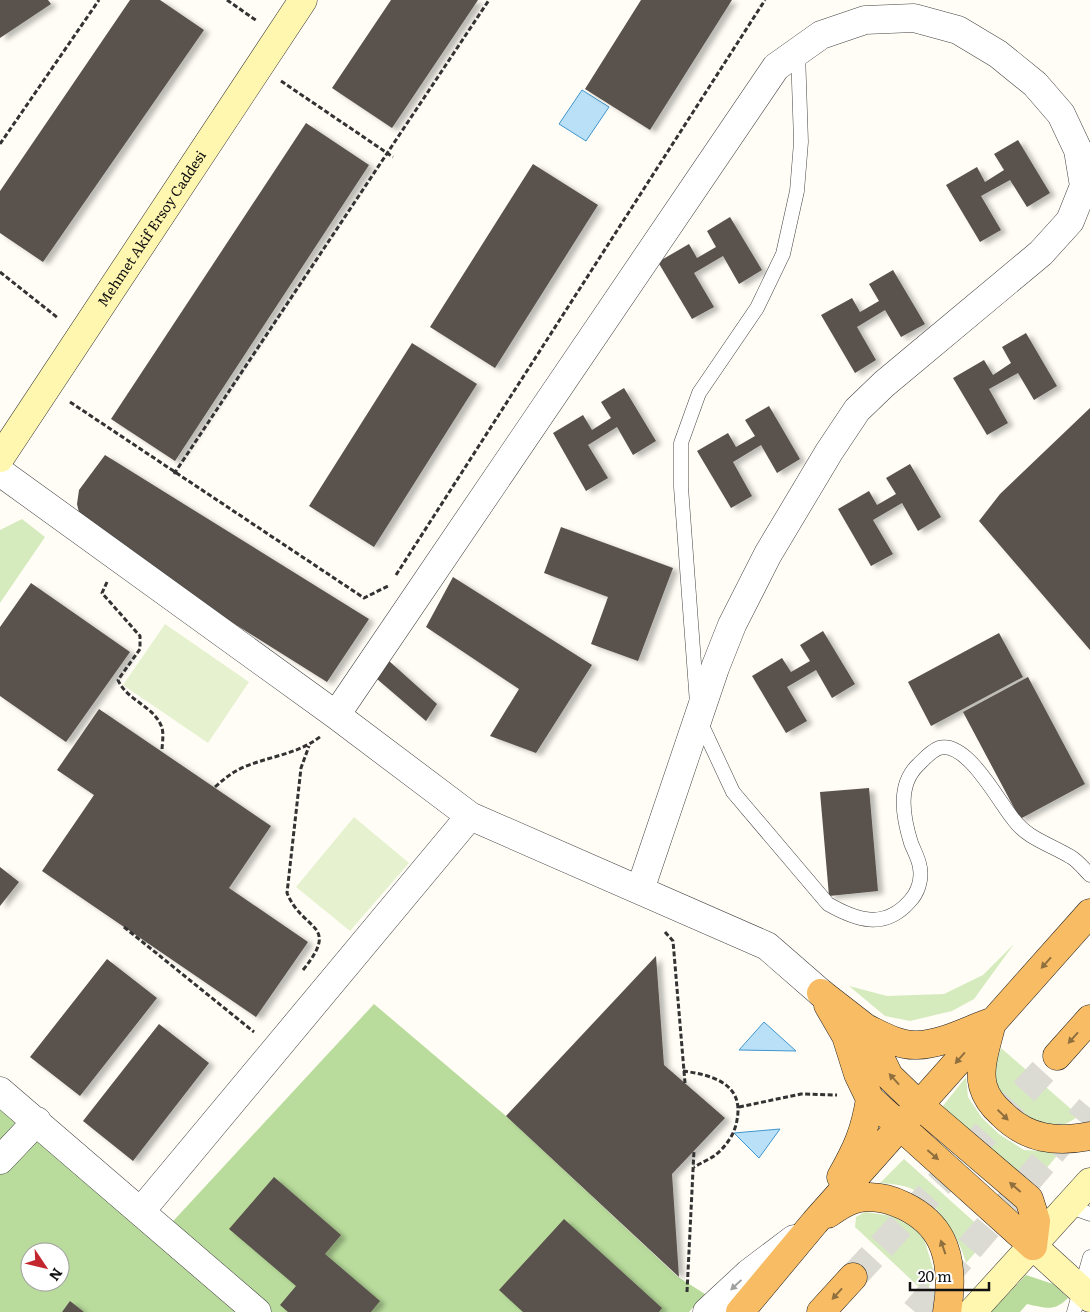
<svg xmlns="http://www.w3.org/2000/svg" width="1090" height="1312" viewBox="0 0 1090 1312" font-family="Literata,serif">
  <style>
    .green { fill: #d5ebbd }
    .forest { fill: #b9dc9c; fill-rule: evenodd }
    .pitch { fill: #e6f2cf }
    .water { fill: #b9e0f7; stroke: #3f96cf }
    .building { fill: #5a524d; filter: url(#shadow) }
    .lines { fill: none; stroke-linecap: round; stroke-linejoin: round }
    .trunk-tunnel { stroke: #dbdad3; stroke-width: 28; stroke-dasharray: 28 14; stroke-linecap: butt }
    .service-casing { stroke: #444; stroke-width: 15 }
    .minor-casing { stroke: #444; stroke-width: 29 }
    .secondary-casing { stroke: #333; stroke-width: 29 }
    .trunk-casing { stroke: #222; stroke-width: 29 }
    .path { stroke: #333; stroke-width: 3; stroke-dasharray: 5 2.5; stroke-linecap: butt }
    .service { stroke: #fff; stroke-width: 14 }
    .minor { stroke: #fff; stroke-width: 28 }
    .secondary { stroke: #fff6b0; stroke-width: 28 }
    .trunk { stroke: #f7bc64; stroke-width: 28 }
    .oneway { fill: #906f3f }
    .oneway2 { fill: #a0a0a0 }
    .labels { text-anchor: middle; stroke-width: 5; stroke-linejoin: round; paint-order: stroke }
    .street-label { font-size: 14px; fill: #111; stroke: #fff }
  </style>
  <defs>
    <filter id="shadow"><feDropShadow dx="5.5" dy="3" stdDeviation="2.5" flood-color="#0004"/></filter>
  </defs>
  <rect width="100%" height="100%" fill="#fffdf5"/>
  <path class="green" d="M22,519l23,18 -45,66v-73z
    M1014,944l-40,55 -22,12 -42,10 -25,-5 -36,-30 38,10 57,-2 39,-19z
    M1001,1048l78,68c-5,3 -12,8 -17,9 -25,5 -58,-15 -66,-39 -4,-13 1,-26 5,-38z
    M966,1077l2,20 14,21 17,16 25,16 36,2 -29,35 -89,-80z
    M904,1159l86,77 -24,27c-7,-27 -26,-54 -48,-71 -11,-7 -26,-8 -38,-9z
    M865,1212l27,4 19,10 13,13 10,33 -5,15 -9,1 -65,-61 1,-10z"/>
  <path class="forest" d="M374,1004l132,112 172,161 27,17 -16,18h-689v-221l164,140zM30,1252h30v30h-30z
    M1026,1275l27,9 15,14c-14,14 -22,10 -41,6l-7,8h-29z"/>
  <path class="pitch" d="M165,624l84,58 -41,61 -85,-58z
    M354,817l55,46 -59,68 -54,-44z"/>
  <path class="water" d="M582,90l27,17 -23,34 -27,-17z
    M764,1022l32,29 -57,-1z
    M780,1129l-21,29 -25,-25z"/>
  <path class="building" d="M0,0h48l3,4 -51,34z
    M130,0h30l44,30 -161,232 -43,-29v-42z
    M391,0h87l-86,128 -60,-40z
    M641,0h91l-82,130 -65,-41z
    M306,123l63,42 -194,296 -64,-42z
    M1018,140l32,53 -23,14 -17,-27 -29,16 20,34 -21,12 -34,-57 31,-18 8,15 19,-12 -10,-16z
    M533,164l65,41 -103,163 -65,-41z
    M730,217l32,53 -23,14 -16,-28 -29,17 20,34 -22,12 -34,-57 31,-18 8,14 19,-11 -9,-16z
    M893,270l32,54 -24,13 -16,-27 -28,17 19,33 -21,13 -34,-58 31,-17 8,14 19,-11 -10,-17z
    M1026,333l31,53 -23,14 -16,-27 -29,16 19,34 -21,12 -34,-57 31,-18 9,15 18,-12 -9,-16z
    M412,343l65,41 -103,163 -65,-41z
    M624,388l32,53 -23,14 -16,-28 -29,18 20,33 -22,13 -33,-58 30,-18 9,15 19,-12 -10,-16z
    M769,406l31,53 -23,14 -16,-28 -28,17 19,34 -21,12 -34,-57 31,-18 8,14 19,-11 -10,-16z
    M1090,408v242l-111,-129 21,-27z
    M105,455l264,164 -42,63 -237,-149 -9,-12 -4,-17 2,-14z
    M910,464l31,53 -23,14 -16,-28 -29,17 20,34 -22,12 -33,-57 31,-18 8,14 19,-11 -10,-16z
    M561,527l112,41 -35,93 -47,-17 17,-47 -64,-24z
    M453,577l139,88 -56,88 -46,-17 29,-47 -93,-62z
    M31,583l99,69 -64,90 -66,-46v-69z
    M823,631l32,53 -23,14 -16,-28 -29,17 20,34 -21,12 -34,-57 30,-18 9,14 19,-11 -10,-16z
    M999,633l24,44 -92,49 -23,-44z
    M389,661l48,43 -11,17 -49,-42z
    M1028,677l57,107 -65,35 -57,-107z
    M99,709l172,117 -42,62 79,54 -52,75 -214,-146 52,-76 -37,-25z
    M869,788l9,103 -49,5 -9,-104z
    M0,867l19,15 -19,24z
    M656,956l8,109 61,53 -53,56 7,103 -173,-161z
    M107,959l50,39 -77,98 -50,-39z
    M159,1024l50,39 -76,98 -50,-40z
    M274,1177l67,58 -16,19 55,47 -9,11h-83l-8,-7 16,-19 -67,-57z
    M564,1219l98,89 -3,4h-136l-24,-22z
    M70,1301l14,11h-22z"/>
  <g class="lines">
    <path class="trunk-tunnel" d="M853,1277l204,-221
      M915,1312l175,-204"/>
    <g class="service-casing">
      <path id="service" d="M798,52l3,90 -4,49 -14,63 -26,54 -58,85 -18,50v44l17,230 35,75 95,112c28,16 56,26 81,-2 9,-9 13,-22 11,-34 -1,-9 -6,-17 -9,-25 -8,-26 -14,-58 7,-78 6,-6 13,-14 21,-17 28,-8 59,53 75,72 14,19 38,25 57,37 7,4 13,12 19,18
        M1068,1206l22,8
        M1074,1312l16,-55"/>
    </g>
    <g class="minor-casing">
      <path id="minor" d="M0,472l336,243 134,101 297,130 54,47
        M336,715l440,-648 45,-32 44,-15 49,-2 44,12 40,24 37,30 26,30 17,36 6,36 -14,35 -29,32 -157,131 -27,26 -28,42 -61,102 -36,71 -17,43 -75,222
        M0,1091l257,221
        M0,1160l37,-39
        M141,1211l329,-395
        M707,1312l42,-39 45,-34"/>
    </g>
    <g class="secondary-casing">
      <g id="secondary">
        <path id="s1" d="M0,458l303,-458"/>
        <path d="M1033,1246l57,52"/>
        <path d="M972,1312l118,-130"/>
      </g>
    </g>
    <g class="trunk-casing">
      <path id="trunk" d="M821,993l45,35 23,48 30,29 110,94 7,22 -3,25
        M828,1005l18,31 12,38 12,25 163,147
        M991,1026c-4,18 -13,41 -8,60 3,11 11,21 19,28 25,25 54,29 88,22
        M866,1028c15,7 33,18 51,17 24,0 51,-15 74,-23
        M1057,1056l33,-37
        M841,1177c16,-28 24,-46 29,-78
        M828,1214c8,-6 17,-12 27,-15 31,-8 72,13 86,41 11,22 10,48 6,72
        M740,1312l75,-90 275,-309
        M821,1312l32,-35"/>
    </g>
    <path class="path" d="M227,0l30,21
      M281,81l112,76
      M0,144l99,-144
      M0,272l58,46
      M70,402l294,196 24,-12
      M174,474l315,-474
      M396,575l369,-575
      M107,582l-5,11 38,43v13l-22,31c9,21 37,26 44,48 2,7 0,16 0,23
      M215,787c9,-8 17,-15 29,-20 26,-11 55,-13 77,-31
      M124,927l130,105
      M665,932l8,9 12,142
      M303,970c38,-47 0,-38 -16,-77l14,-125 8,-22
      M683,1071c30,4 61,13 54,49 -2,14 -12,28 -23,36 -6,4 -13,7 -20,11
      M739,1107l62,-13 36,1
      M687,1292l7,-142"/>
    <use href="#service" class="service"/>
    <use href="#minor" class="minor"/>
    <use href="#secondary" class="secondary"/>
    <use href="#trunk" class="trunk"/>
  </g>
  <defs><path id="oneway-solid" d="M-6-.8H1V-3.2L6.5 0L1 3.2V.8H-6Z" transform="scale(1.25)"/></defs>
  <g class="oneway">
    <use href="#oneway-solid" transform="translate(1046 963) rotate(132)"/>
    <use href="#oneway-solid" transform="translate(1073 1038) rotate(132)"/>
    <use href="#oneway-solid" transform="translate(960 1058) rotate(131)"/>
    <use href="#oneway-solid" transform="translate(894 1079) rotate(-132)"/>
    <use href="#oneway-solid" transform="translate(1003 1115) rotate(44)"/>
    <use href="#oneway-solid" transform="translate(933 1155) rotate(41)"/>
    <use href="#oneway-solid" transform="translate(1015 1187) rotate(-139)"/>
    <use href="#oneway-solid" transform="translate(943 1247) rotate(-109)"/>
    <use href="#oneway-solid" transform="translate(837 1294) rotate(132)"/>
  </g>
  <use class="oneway2" href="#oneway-solid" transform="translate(736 1285) rotate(137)"/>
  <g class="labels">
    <g class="street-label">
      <text dy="5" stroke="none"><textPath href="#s1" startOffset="275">Mehmet Akif Ersoy Caddesi</textPath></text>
    </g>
  </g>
  <g transform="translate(45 1267) rotate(125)"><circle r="24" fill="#ffffff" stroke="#a0a0a0"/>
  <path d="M0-4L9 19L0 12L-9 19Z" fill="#c4262e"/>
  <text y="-8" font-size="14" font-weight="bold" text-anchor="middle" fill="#111111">N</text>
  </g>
  <path d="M910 1282v8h79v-8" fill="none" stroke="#111111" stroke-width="2.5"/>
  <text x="918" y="1282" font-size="15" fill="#111111" stroke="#ffffff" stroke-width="4" paint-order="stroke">20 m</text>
</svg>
